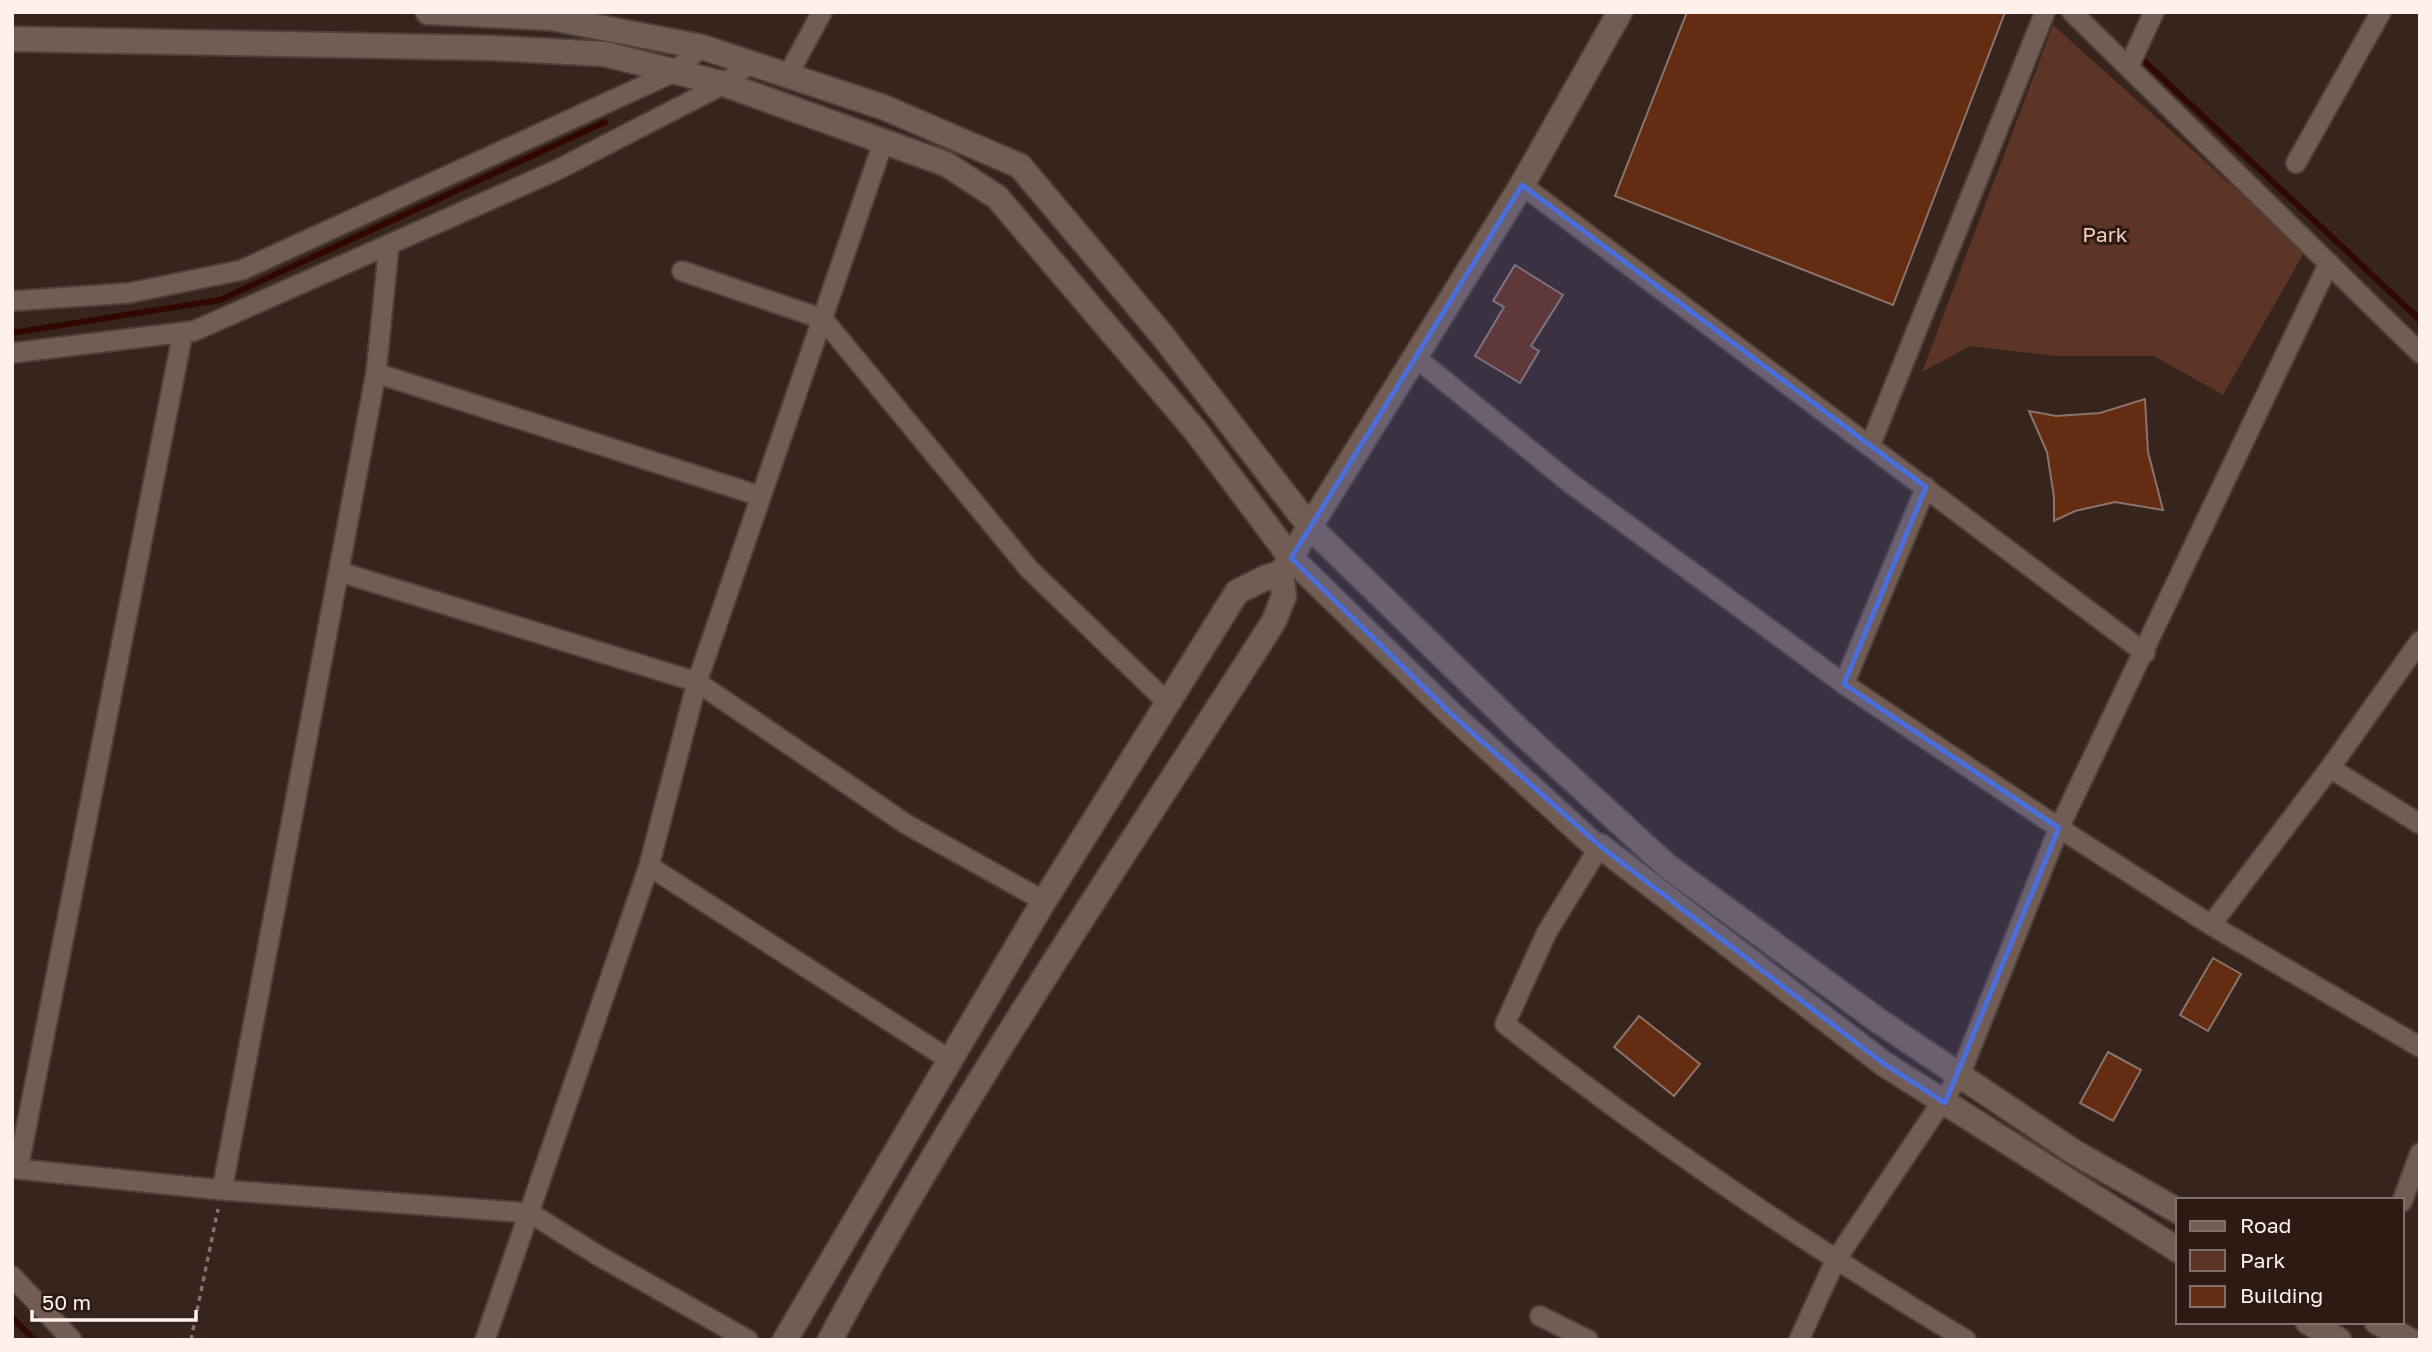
<svg xmlns="http://www.w3.org/2000/svg" width="2432" height="1352" viewBox="0 0 2432 1352" font-family="'Golos Text',sans-serif">
  <style>
    .green { fill: #5c3526 }
    .lines { fill: none; stroke-linecap: round; stroke-linejoin: round }
    .stream { stroke: #310800; stroke-width: 6 }
    .building { fill: #642c11; stroke: #8a746b; stroke-width: 2 }
    .minor-casing { stroke: #4e3f39; stroke-width: 23 }
    .tertiary-casing { stroke: #4e3f39; stroke-width: 28 }
    .path { stroke: #84746e; stroke-width: 3.5; stroke-dasharray: 5 5; stroke-linecap: butt }
    .minor { stroke: #725d54; stroke-width: 19 }
    .tertiary { stroke: #725d54; stroke-width: 24 }
    .marked { fill: #4a6fdc; fill-opacity: 0.2; stroke: #4a6fdc; stroke-width: 5; stroke-linejoin: round }
    .labels { text-anchor: middle; stroke-width: 6; stroke-linejoin: round; paint-order: stroke }
    .park-label { font-size: 21px; fill: #f2ccbd; stroke: #2c1a13 }
  </style>
  <rect width="100%" height="100%" fill="#36241d"/>
  <path class="green" d="M2053,25l252,226 -82,144 -69,-39h-98l-86,-10 -48,26z"/>
  <g class="lines">
    <path class="stream" d="M2143,60l277,260
      M12,333l208,-33 385,-178
      M12,1317l22,23"/>
  </g>
  <path class="building" d="M1687,12h318l-112,293 -278,-109z
    M1515,265l48,30 -32,51 8,5 -19,32 -45,-27 29,-49 -11,-6z
    M2145,399l3,53 15,58 -48,-8 -40,9 -21,10v-24l-7,-45 -18,-41 27,5 44,-3z
    M2213,958l28,16 -33,57 -28,-16z
    M1639,1016l61,48 -26,32 -60,-49z
    M2108,1052l33,18 -28,51 -33,-18z"/>
  <g class="lines">
    <g class="minor-casing">
      <path id="minor" d="M2072,12l348,341
        M2129,66l25,-54
        M788,75l34,-63
        M2296,163l85,-151
        M1522,185l623,468
        M389,245l-13,128 -154,817 308,23 69,43 149,84
        M682,271l141,48 206,250 140,135
        M12,301l117,-8 113,-23 432,-198 28,-25
        M183,332l-165,837 204,21
        M12,353l182,-22 363,-161 167,-86 26,-21
        M1415,357l154,125 275,202 215,144 152,97 209,122
        M376,373l384,123
        M1870,446l175,-434
        M340,572l357,110 209,142 138,77
        M1844,684l82,-197
        M2330,768l90,56
        M1600,846l-53,86 -42,92c147,116 301,220 461,316
        M649,866l301,194
        M2211,925l119,-157 90,-127
        M2402,1202l18,-49
        M12,1276l60,64
        M1540,1316l48,24
        M485,1340l164,-474 48,-184 187,-542
        M1799,1340l36,-79 125,-186 99,-247 270,-565"/>
    </g>
    <g class="tertiary-casing">
      <path id="tertiary" d="M428,12l123,6 151,29 181,60 137,59 142,169 148,192 212,206 145,133 209,153 198,133 104,59
        M12,39l480,9 113,6 119,30 222,80 51,33 198,233 96,128 160,156 143,131 6,1 284,218 294,186
        M2308,1322l31,18
        M2377,1322l32,18
        M785,1340l259,-439 193,-309 30,-15 14,-4
        M830,1340c133,-249 293,-482 444,-719l10,-25 -3,-23 241,-388 98,-173"/>
    </g>
    <path class="path" d="M191,1340l27,-131"/>
    <use href="#minor" class="minor"/>
    <use href="#tertiary" class="tertiary"/>
  </g>
  <path class="marked" d="M1522,185l404,302 -82,197 215,144 -114,275 -61,-39 -284,-218 -149,-132 -160,-156z"/>
  <g class="labels">
    <g class="park-label">
      <text x="2105" y="242">Park</text>
    </g>
  </g>
  <rect width="2432" height="1352" fill="none" stroke="#fef1ec" stroke-width="28"/>
  <rect x="2176" y="1198" width="228" height="126" fill="#2c1a13" stroke="#80706a" stroke-width="2"/>
  <rect x="2190" y="1221" width="35" height="10" fill="#725d54" stroke="#80706a" stroke-width="2"/>
  <text x="2240" y="1233" font-size="21" fill="#fef1ec">Road</text>
  <rect x="2190" y="1250" width="35" height="21" fill="#5c3526" stroke="#80706a" stroke-width="2"/>
  <text x="2240" y="1268" font-size="21" fill="#fef1ec">Park</text>
  <rect x="2190" y="1286" width="35" height="21" fill="#642c11" stroke="#80706a" stroke-width="2"/>
  <text x="2240" y="1303" font-size="21" fill="#fef1ec">Building</text>
  <path d="M32 1310v10h164v-10" fill="none" stroke="#fef1ec" stroke-width="3.5"/>
  <text x="42" y="1310" font-size="21" fill="#fef1ec" stroke="#2c1a13" stroke-width="5" paint-order="stroke">50 m</text>
</svg>
